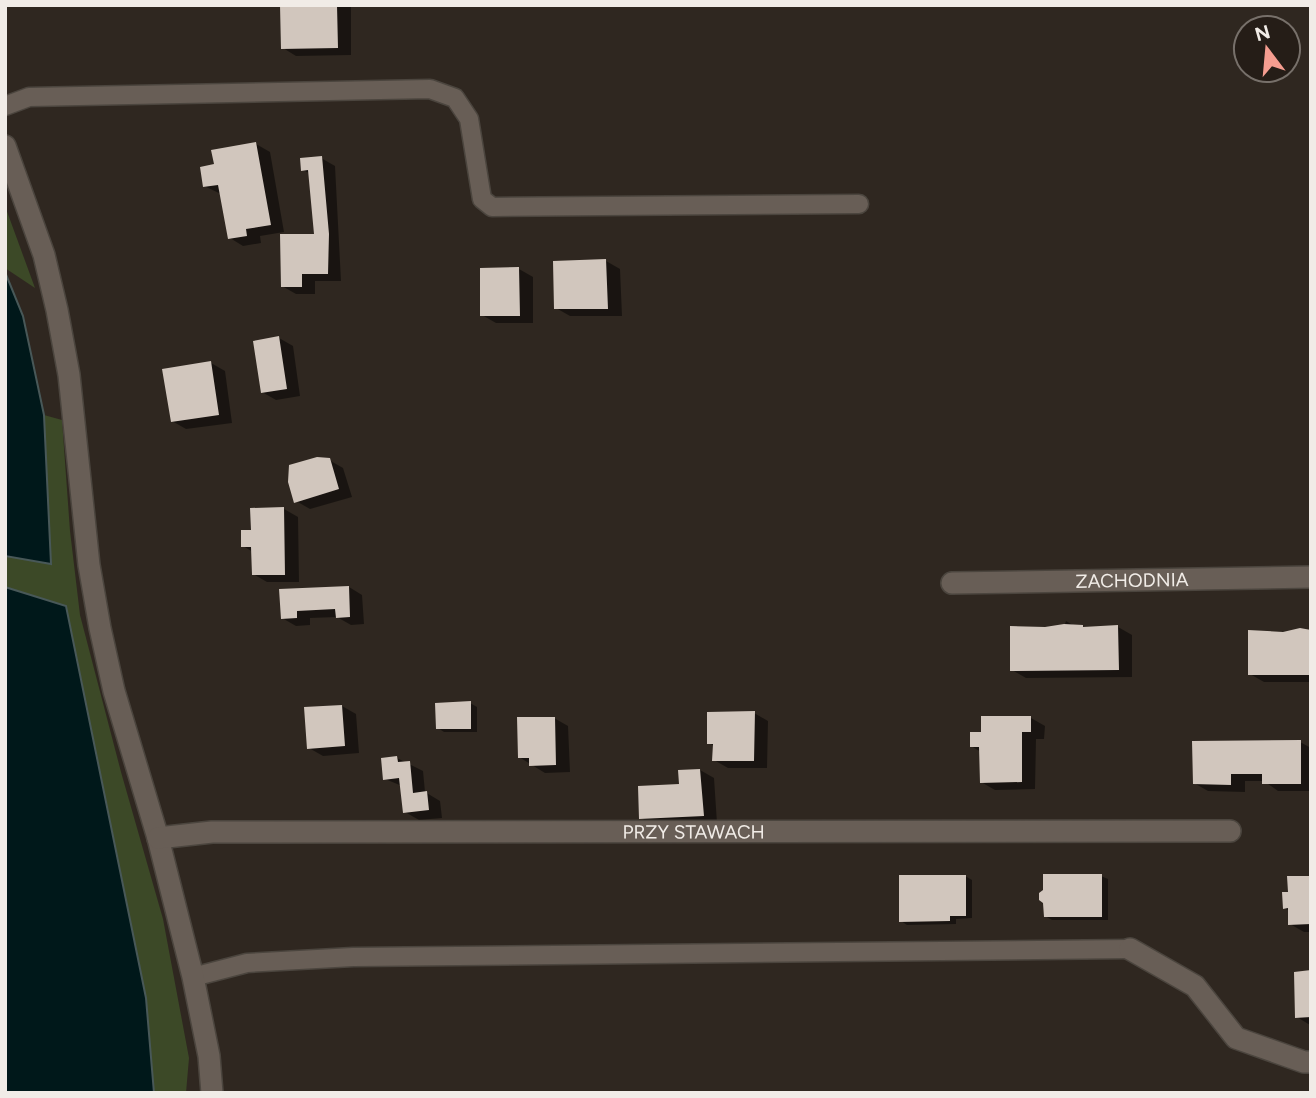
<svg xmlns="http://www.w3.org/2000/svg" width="1316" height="1098" viewBox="0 0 1316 1098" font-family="Figtree,sans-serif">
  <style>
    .green { fill: #3c4927 }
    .water { fill: #00181a; stroke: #485858; stroke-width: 2 }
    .shadow { fill: #0007 }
    .building { fill: #d1c6bd }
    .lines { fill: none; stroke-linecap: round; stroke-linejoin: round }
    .lane-casing { stroke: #4b453e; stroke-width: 21 }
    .street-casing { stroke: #4b453e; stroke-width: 24 }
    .lane { stroke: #685e56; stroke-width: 18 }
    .street { stroke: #685e56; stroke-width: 21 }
    .labels { text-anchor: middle; stroke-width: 7; stroke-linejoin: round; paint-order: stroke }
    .street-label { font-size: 19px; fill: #f1ece7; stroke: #251d17 }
  </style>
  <rect width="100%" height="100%" fill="#2f2720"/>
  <path class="green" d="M5,206l30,82 -30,-20z
    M44,415l18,5 8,111 10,84 41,157 42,147 26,139 -3,35h-32l-8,-95 -80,-392 -61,-19v-31l46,8z"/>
  <path class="water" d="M5,272l18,44 21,99 7,149 -46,-8z
    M5,587l61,19 80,392 8,95h-149z"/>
  <path class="shadow" d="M282,5l69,1v49l-55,1 -13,-8z
    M256,144l14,8 14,80 -24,4 1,7 -18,3 -13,-8 -9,-44 -17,-8 12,-20z
    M321,158l14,8 6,115h-26v13h-19l-14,-8 34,-51 -5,-61 -8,-4z
    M606,261l14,8 2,47h-52l-14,-8z
    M519,269l14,8v46h-37l-14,-8z
    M279,338l14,8 7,50 -24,4 -14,-8z
    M211,363l14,8 7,52 -46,6 -14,-8z
    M329,460l14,8 9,29 -42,12 -14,-8z
    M284,509l14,8 1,65h-32l-14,-8v-22l-10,-6 9,-14z
    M349,587l13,8 2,29 -13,1 -14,-8 -27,1v7l-14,1 -14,-8z
    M1066,621l12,7 40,-1 14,8v42l-106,1 -14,-8 52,-43z
    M1311,633v49h-47l-14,-8z
    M470,703l7,4v25h-33l-6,-4z
    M342,706l14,8 3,39 -36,3 -14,-8z
    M754,713l14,8 -1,47h-39l-14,-8v-14l-5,-3z
    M554,718l14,8 2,46 -25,1 -26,-16z
    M1031,718l14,8 -1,13h-8l-1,50 -40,1 -14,-8v-30l-10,-6 12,-12z
    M1300,742l11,6v43h-33l-14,-10h-19v11l-37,-1 -14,-8z
    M397,758l26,13 2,21 15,9 2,17 -23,2 -14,-8 -3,-26 -17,-7z
    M700,770l14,8 3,45 -62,3 -14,-8z
    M965,876l7,4v38l-16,1v5l-49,1 -6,-4z
    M1101,876l7,3v41h-56l-7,-4z
    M1311,878v54h-7l-14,-8v-13l-6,-3 5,-15z
    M1311,972l-1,53 -13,-8z"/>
  <path class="building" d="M280,5h57l1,43 -57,1z
    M256,142l15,83 -25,4 1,7 -19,3 -10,-54 -15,2 -3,-20 14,-3 -3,-14z
    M322,156l7,78 -1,40h-26v13h-21l-1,-53h34l-6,-64 -7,1 -1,-13z
    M606,259l2,50h-54l-1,-48z
    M519,267l1,49h-40v-48z
    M279,336l8,53 -26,4 -8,-52z
    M211,361l8,54 -48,7 -9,-53z
    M317,457l13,1 9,31 -45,14 -6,-21 1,-17z
    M284,507l1,68h-33l-1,-28h-10v-17h10l-1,-22z
    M349,586l1,31 -14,1 -1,-9 -38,2v7l-16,1 -2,-30z
    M1064,624l19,1v2l35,-2 1,45 -109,1v-45l35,1z
    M1300,628l11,2v45h-63v-45l35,2z
    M471,701v28h-35l-1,-26z
    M342,705l3,41 -38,3 -3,-42z
    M755,711l-1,50h-42l1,-17h-6v-32z
    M981,716h50v16h-9v50l-42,1 -1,-36h-9v-15h11z
    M517,717h38l1,48 -27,1v-8h-11z
    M1301,740v44h-39v-10h-31v11l-38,-1 -1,-43z
    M397,756l1,6 12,-1 3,32 14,-2 2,19 -26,3 -4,-35 -16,2 -2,-22z
    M700,769l4,47 -65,3 -1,-33 41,-2 -1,-14z
    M1043,874h59v43h-58l-1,-14 -4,-3v-7l4,-3z
    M899,875h67v41h-16v5l-51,1z
    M1287,876h24v48l-23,1v-17l-5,1 -1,-17h6z
    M1311,970v47l-16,1 -1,-46z"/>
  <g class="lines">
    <g class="lane-casing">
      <path id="lane" d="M5,106l24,-9 401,-8 25,9 14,21 13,80 10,8 367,-3
        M193,977l54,-14 106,-6 777,-8"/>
    </g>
    <g class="street-casing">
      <g id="street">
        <path d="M5,146l39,109 13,55 12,65 20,190 11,63 14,63 44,147 35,139 16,79 3,37"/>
        <path id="s1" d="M952,583l359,-6"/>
        <path id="s2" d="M158,838l54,-6 1018,-1"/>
        <path d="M1130,949l65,37 41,52 68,24h7"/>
      </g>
    </g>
    <use href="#lane" class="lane"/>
    <use href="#street" class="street"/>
  </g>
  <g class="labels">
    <g class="street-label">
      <text dy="7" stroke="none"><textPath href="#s1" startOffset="180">ZACHODNIA</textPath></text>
      <text dy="7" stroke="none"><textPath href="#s2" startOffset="536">PRZY STAWACH</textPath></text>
    </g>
  </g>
  <rect width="1316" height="1098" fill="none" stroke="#f1ece7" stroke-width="14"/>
  <g transform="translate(1267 49) rotate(344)"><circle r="33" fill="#251d17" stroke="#77706a" stroke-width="2"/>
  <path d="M0-5L12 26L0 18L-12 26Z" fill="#f59d90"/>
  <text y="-10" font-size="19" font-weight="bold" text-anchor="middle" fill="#f1ece7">N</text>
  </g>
</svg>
